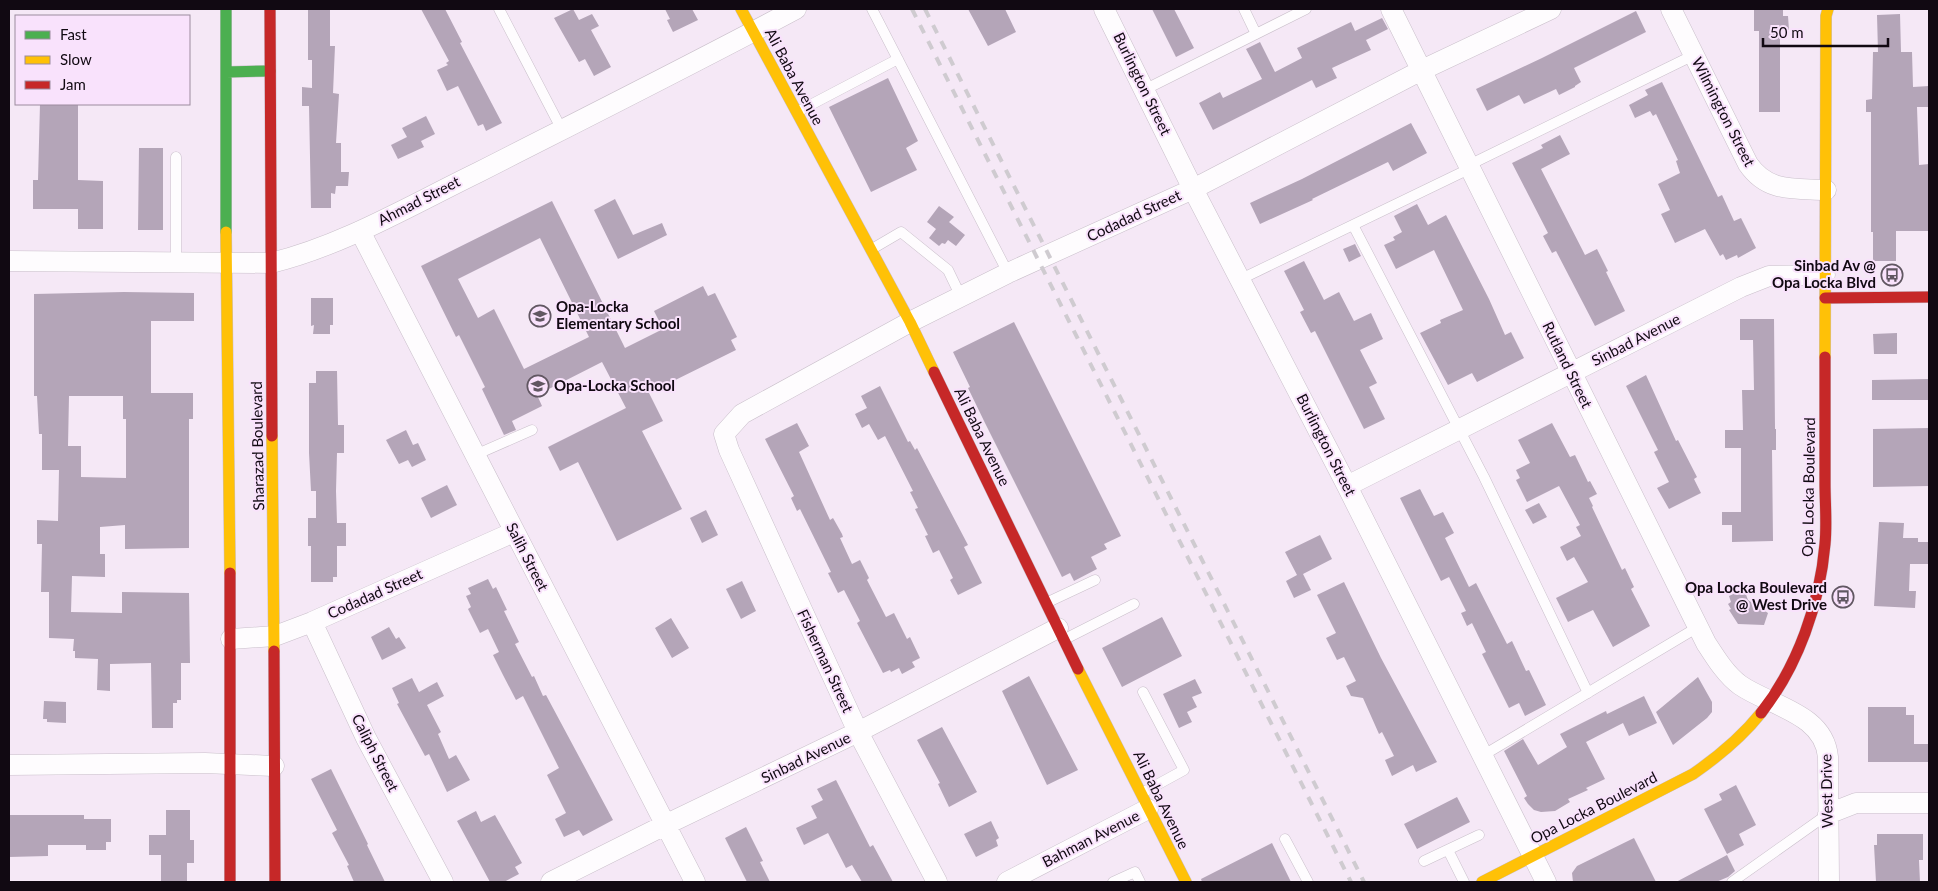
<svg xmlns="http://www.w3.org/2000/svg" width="1938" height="891" viewBox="0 0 1938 891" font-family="Lato,sans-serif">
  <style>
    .building { fill: #b4a5b8; fill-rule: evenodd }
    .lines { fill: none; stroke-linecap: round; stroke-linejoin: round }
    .lane-casing { stroke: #c9bfca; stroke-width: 11 }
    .street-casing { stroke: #c9bfca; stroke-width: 21 }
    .fast-casing { stroke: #c9bfca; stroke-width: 12 }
    .slow-casing { stroke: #c9bfca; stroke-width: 12 }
    .jam-casing { stroke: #c9bfca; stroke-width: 12 }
    .lane { stroke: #fefcfe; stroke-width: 10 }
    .street { stroke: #fefcfe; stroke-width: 20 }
    .fast { stroke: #4caf50; stroke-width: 11 }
    .slow { stroke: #ffc107; stroke-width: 11 }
    .jam { stroke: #c62828; stroke-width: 11 }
    .rail { stroke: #cfcbd0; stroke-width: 4; stroke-dasharray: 9 9; stroke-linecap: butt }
    .labels { text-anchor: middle; stroke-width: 4; stroke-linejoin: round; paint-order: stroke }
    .street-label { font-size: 15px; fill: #110912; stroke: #f9e2fc }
    .poi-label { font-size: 15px; font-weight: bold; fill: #110912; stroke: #f9e2fc; text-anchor: end }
  </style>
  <rect width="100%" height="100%" fill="#f5e8f6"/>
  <path class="building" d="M308,9h22v37h5l-2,47 6,1 -3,49h5v29h8l-1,14h-12l-1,8 -4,-1v15h-20l-2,-102h-7v-19l10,1v-28h-4z
    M421,9h24l17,33 -2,1 42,80 -16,8 -3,-7 -5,2 -20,-40 -11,5 -10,-21 11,-5 -2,-2 3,-2z
    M573,9l6,11 13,-6 7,12 -8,4 20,37 -17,9 -9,-17 -6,3 -25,-44z
    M665,9h27l6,11 -25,12 -6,-12 3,-1z
    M968,9h37l11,23 -28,14z
    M1152,9h22l20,39 -18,9z
    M1754,9h29v7h5l1,14h-9v82h-21v-81h-5z
    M1636,11l10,21 -72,36 7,14 -6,4v1l-16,8 -3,-6 -32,15 -5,-9 -32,16 -11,-22 66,-31z
    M1900,14l1,38h11l1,35 16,-1v21h-12l2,58 10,-1v67h-33v30h-23v-29h-2v-120h-5v-12l6,-1 1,-47h5l-1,-37z
    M1382,18l6,11 -22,11 5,10 -39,18 5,10 -21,10 -4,-8 -99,50 -14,-27 21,-11 3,6 39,-19 -16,-30 14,-7 15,30 27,-14 -5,-10 54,-26 4,9z
    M888,78l30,63 -12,7 11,22 -46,22 -42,-85z
    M1662,82l56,115 4,-2 12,26 7,-3 15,30 -18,10 -1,-3 -11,5 -3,-6 -3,2 -15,-27 -30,14 -14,-29 9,-4 -12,-26 22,-11 -4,-12 2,-1 -22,-46 -3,2 -3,-5 -15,7 -6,-13 19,-10 -3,-5z
    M40,104h38v76l25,1v48h-25v-20h-45v-29h5z
    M426,116l9,18 -14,7 3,6 -26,12 -7,-14 16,-8 -5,-9z
    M1411,123l16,30 -34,18 -5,-9 -76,37 1,1 -53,24 -10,-21 52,-24z
    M1560,135l10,19 -29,15 44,86 12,-6 11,22 -2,1 19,39 -30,15 -39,-75 -4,2 -9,-17 5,-3 -36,-70 31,-15 -2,-3z
    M139,148h24v82h-25z
    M615,199l18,36 29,-12 5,12 -49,24 -24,-49z
    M552,201l73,147 38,-19 -9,-18 49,-25 5,10 7,-3 22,44 -6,3 5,10 -87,43 14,28 -21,10 40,78 -65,32 -39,-79 -18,9 -12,-24 78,-39 -24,-46 -65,33 5,11 -30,15 4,9 -12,5 -22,-46 3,-2 -26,-52 -3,2 -35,-71zM540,238l49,99 -65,32 -30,-60 -16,9 -20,-39z
    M1417,204l11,21 18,-10 43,84 16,36 6,-3 13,26 -47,24 -5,-9 -24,12 -28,-52 21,-10 -1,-3 23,-10 -29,-60 -38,19 -12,-24 11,-5 -2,-3 9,-5 -8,-16z
    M939,206l15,11 -5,5 16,13 -9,11 -8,-6 -3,4 -3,-1 -3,3 -10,-8 7,-9 -9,-7z
    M1355,244l6,12 -12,6 -6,-13z
    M1304,261l20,39 15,-8 15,29 17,-8 12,26 -23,11 17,33 -8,4 16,32 -21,10 -49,-98 -4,2 -11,-21 4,-2 -20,-39z
    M124,292l70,1v28h-43v72h42v26h-4v129l-64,1v-24l-25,2v27h5v23l-33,-1 -1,36 51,1v-21l67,1 1,70h-9v37h-4v3h-4v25h-21l-1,-65 -41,1v27l-13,-1 1,-31 -23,-1v-7h-2l1,-12 -25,-1v-46h-8l1,-48h-5v-24l21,1 1,-51h-17v-36h-3l-2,-38h-3v-102zM69,396h54v23h3v59l-45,-1v-31h-13z
    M311,298h22v27h-3v9h-17l1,-9 -3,1z
    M1740,319h34l1,110h1v21h-4l1,91 -41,1v-17h-10v-13h19v-64h-16v-18h18l-1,-40h12l-1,-50h-13z
    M1014,322l107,214 -17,8 3,5 -16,8 6,12 -23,12 -4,-8 -8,4 -77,-154 -17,-35 2,-1 -17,-35z
    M1897,333v21h-23l-1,-20z
    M316,371h21l1,54h6v28h-7l-1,38 1,32h9v23h-9v31h-4v5h-22v-36h-3v-28h8v-27h-5l-2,-38v-70h7z
    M1646,375l30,66 2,-1 19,37 -3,2 7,14 -32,16 -12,-21 12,-6 -15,-30 4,-2 -32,-64z
    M1929,379v21h-57v-20z
    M880,386l28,56 2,-1 5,9 2,-2 51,97 -4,2 18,36 -24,12 -8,-15 3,-2 -14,-28 -6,3 -8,-17 3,-1 -13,-26 3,-1 -8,-16 3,-1 -28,-55 -7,4 -9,-16 -7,4 -7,-14 12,-6 -6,-12z
    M797,423l12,23 -10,6 31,68 3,-2 9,16 1,3 -3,1 12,26 8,-4 9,18 -2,2 19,37 8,-4 13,26 3,-2 10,21 -8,4 3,5 -13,7 -3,-6 -8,4 -1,-2 -7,3 -26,-50 3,-2 -16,-31 -6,3 -10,-20 3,-1 -31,-63 -3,2 -6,-13 3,-2 -29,-57z
    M1552,423l18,34 5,-2 13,27 2,-1 7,13 -8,4 4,8 -1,1 30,63 3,-2 9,19 -3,2 19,37 -37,21 -20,-37 -25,12 -12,-24 32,-16 -14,-25 -7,4 -7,-14 21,-11 -5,-9 4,-2 -21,-39 -32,16 -11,-22 4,-2 -4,-8 14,-7 -12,-23z
    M1929,428v58l-56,1v-58z
    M406,430l7,15 5,-2 8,17 -14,7 -4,-7 -9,4 -13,-24z
    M447,485l10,20 -26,13 -10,-20z
    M1420,489l14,27 9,-4 11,21 -9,5 24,49 7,-4 31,61 5,-3 14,30 3,-1 17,35 -21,11 -6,-13 -10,5 -27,-54 4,-2 -14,-29 -5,3 -6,-13 5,-2 -17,-34 -8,4 -41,-83z
    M1539,503l8,14 -14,7 -8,-14z
    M706,510l12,25 -16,8 -12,-25z
    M1879,522l25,1 -1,15h15v4h11v22h-19l-1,27h7l-1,17 -41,-2z
    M1320,535l12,24 -29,15 8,16 -17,8 -8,-17 11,-6 -12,-23z
    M488,579l5,10 3,-2 11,23 -3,1 15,31 -4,2 17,33 2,-1 9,20 3,-1 67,125 -30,16 -4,-6 -15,7 -9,-18 11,-6 -19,-38 12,-7 -36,-72 -7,4 -13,-25 -10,-20 6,-3 -11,-23 -8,4 -12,-24 3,-2 -5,-11 5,-2 -3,-6z
    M742,581l14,30 -15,8 -15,-30z
    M1344,582l37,76 56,104 -21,10 -3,-7 -21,11 -7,-16 9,-4 -12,-24 -3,2 -16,-36 -12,-2 -5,-10 10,-5 -12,-24 -7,3 -11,-22 10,-5 -19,-38z
    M1744,589l4,11 20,13 -4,12 -26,-1 -9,-14 2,-1 -3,-5 3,-2 -2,-6z
    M1162,617l20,39 -60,31 -20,-39z
    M671,618l18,30 -17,10 -17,-30z
    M389,627l7,12 3,-2 7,11 -24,12 -11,-23z
    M1029,676l49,94 -31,15 -45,-94z
    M1698,677l14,25v10l-5,6 -34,27 -17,-33z
    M412,678l7,14 18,-10 7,14 -17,9 14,27 -3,2 11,25 7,-4 14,25 -23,12 -18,-38 -4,2 -28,-52 2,-1 -7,-15z
    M1195,679l7,14 -10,4 5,10 -10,5 5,10 -13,6 -16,-34z
    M1644,696l13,27 -28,13 -6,-13 -37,19 19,37 -19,9 2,2 -20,9 2,3 -15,9 -14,1 -7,-2 -6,-6 -4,-6 3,-2 -23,-45 19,-12 15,26 29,-18 -7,-13 46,-23 1,3z
    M44,701l22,1v21l-19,-1v-3h-4z
    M1868,707h38v8h8v29h15v18h-61z
    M942,727l35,65 -28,15 -11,-23 2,-1 -23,-43z
    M331,769l37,75 -1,1 18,37h-31l-7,-16 2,-1 -17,-32 5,-3 -26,-51z
    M836,780l34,67 3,-2 20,37h-31l-10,-17 -6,3 -18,-35 -24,12 -8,-17 21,-10 -6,-12 12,-6 -6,-11z
    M1736,785l20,40 -17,9 5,11 -17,9 -23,-45 18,-9 -3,-6z
    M1457,797l13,25 -53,27 -13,-25z
    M166,810h24v30h4v23h-7v19h-26v-27h-12v-20h17z
    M476,811l5,11 14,-7 27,48 -7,4 4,7 -15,8h-14l-33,-61z
    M9,815h75v4h27v23h-5v8h-20v-5h-38v11l-39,1z
    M991,821l8,17 -3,2 2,6 -22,11 -12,-23z
    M746,827l17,34 -3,1 10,20h-23l-22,-44z
    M1877,834h46v26h-4l1,22h-44l-2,-37h3z
    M1634,838l22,44h-83l-1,-9 5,-7z
    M1272,843l19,39h-89l-1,-3z
    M1727,855l8,16 -7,6 -12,5h-40z"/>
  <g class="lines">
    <g class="lane-casing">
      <path id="lane" d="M499,9l63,121
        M872,9l136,264
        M1244,9l12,25
        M1144,90l162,-81
        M797,112l101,-53
        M1469,165l225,-110
        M1353,225l131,252 104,216
        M872,249l29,-17 47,38 13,27
        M176,262v-105
        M1241,279l230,-111
        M475,455l57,-25
        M1046,603l49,-23
        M1065,639l69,-35
        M1482,756l216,-129
        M1142,793l42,-23 -41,-78
        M1285,839l23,43
        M1448,850l16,32
        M1424,861l55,-26
        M1113,882l22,-10 5,10
        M1732,882l96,-68"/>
    </g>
    <g class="street-casing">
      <path id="street" d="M1104,9l89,180 154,297 199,396
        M1391,9l315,634c9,14 20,32 34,42 30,21 84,28 88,72l1,125
        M1671,9l77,155c20,29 46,24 78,26
        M360,231l335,651
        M9,261l262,2c73,-18 140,-58 208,-91 106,-54 212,-107 317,-163
        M1347,486l394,-199 28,-11 56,-1
        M312,622l54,116 77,144
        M231,639l44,-3 37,-14 202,-90
        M9,765l196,-2 69,3
        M1828,814l28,-11h73
        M551,882l114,-57 193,-93 200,-104
        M937,882l-79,-150 -129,-282 -5,-16 18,-20 168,-92 98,-49 185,-84 229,-119 129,-61
        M1007,882l141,-73"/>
    </g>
    <g class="fast-casing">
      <path id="fast" d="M226,9v223
        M226,72l44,-1"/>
    </g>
    <g class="slow-casing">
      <path id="slow" d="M741,9l169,313 24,50
        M226,232l4,341
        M1825,357l1,-341 2,-7
        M272,436l2,215
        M1078,669l108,213
        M1482,882l211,-108c26,-18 48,-36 68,-61"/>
    </g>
    <g class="jam-casing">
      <path id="jam" d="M270,9l2,427
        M1825,298l104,-1
        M934,372l144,297
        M274,651l1,231
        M1761,713c37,-47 59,-110 64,-169 2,-20 0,-41 0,-61 0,-42 0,-84 0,-126
        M230,882v-309"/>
    </g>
    <use href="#lane" class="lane"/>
    <use href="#street" class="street"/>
    <use href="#fast" class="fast"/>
    <use href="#slow" class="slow"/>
    <use href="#jam" class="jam"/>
    <path class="rail" d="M912,9l439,873
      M925,9l439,873"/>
  </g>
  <defs>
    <g id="bus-ring" transform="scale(1.125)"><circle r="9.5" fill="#f9e2fc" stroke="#615762" stroke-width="1.5"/><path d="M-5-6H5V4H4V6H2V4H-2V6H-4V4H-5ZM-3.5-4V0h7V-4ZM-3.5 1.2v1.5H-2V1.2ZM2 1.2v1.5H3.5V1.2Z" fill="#615762"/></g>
    <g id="school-ring" transform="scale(1.125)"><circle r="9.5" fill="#f9e2fc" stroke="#615762" stroke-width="1.5"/><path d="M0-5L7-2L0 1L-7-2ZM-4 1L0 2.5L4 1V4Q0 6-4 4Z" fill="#615762"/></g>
  </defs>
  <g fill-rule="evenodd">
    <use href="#bus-ring" x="1892" y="275"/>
    <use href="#school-ring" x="540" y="316"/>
    <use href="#school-ring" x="538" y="386"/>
    <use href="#bus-ring" x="1843" y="597"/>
  </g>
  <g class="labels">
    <g class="street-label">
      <text transform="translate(794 77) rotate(62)" y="5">Ali Baba Avenue</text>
      <text transform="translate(1142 84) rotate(64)" y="5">Burlington Street</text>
      <text transform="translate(1723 112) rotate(63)" y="5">Wilmington Street</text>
      <text transform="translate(419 201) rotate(-27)" y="5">Ahmad Street</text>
      <text transform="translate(1134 216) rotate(-25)" y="5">Codadad Street</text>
      <text transform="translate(1636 340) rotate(-27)" y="5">Sinbad Avenue</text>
      <text transform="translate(1567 365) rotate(64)" y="5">Rutland Street</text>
      <text transform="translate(982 437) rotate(64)" y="5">Ali Baba Avenue</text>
      <text transform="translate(1326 445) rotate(63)" y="5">Burlington Street</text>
      <text transform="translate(258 446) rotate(-91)" y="5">Sharazad Boulevard</text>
      <text transform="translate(1809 487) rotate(-89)" y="5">Opa Locka Boulevard</text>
      <text transform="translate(527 557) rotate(63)" y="5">Salih Street</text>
      <text transform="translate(375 594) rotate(-24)" y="5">Codadad Street</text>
      <text transform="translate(825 661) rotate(65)" y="5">Fisherman Street</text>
      <text transform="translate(375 753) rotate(63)" y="5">Caliph Street</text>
      <text transform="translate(806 758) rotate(-26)" y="5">Sinbad Avenue</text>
      <text transform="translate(1827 791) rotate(-91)" y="5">West Drive</text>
      <text transform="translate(1161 800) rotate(64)" y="5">Ali Baba Avenue</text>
      <text transform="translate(1594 808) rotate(-27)" y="5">Opa Locka Boulevard</text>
      <text transform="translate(1091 839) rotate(-27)" y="5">Bahman Avenue</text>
    </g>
    <g class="poi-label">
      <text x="1876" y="271">Sinbad Av @<tspan x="1876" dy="17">Opa Locka Blvd</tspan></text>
      <text x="556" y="312" text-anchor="start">Opa-Locka<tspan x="556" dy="17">Elementary School</tspan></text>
      <text x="554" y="391" text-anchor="start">Opa-Locka School</text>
      <text x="1827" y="593">Opa Locka Boulevard<tspan x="1827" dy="17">@ West Drive</tspan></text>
    </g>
  </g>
  <rect width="1938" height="891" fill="none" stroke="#110912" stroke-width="20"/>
  <rect x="15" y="15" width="175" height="90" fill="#f9e2fc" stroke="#9c8b9e"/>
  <rect x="25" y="31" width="25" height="8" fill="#4caf50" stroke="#9c8b9e"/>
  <text x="60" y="40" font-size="15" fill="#110912">Fast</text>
  <rect x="25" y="56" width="25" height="8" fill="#ffc107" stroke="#9c8b9e"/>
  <text x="60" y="65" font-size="15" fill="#110912">Slow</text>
  <rect x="25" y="81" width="25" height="8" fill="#c62828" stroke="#9c8b9e"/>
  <text x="60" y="90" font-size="15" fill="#110912">Jam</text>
  <path d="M1763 38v8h125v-8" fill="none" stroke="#110912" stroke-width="2.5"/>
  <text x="1770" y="38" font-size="15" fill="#110912" stroke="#f9e2fc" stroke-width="4" paint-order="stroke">50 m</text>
</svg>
